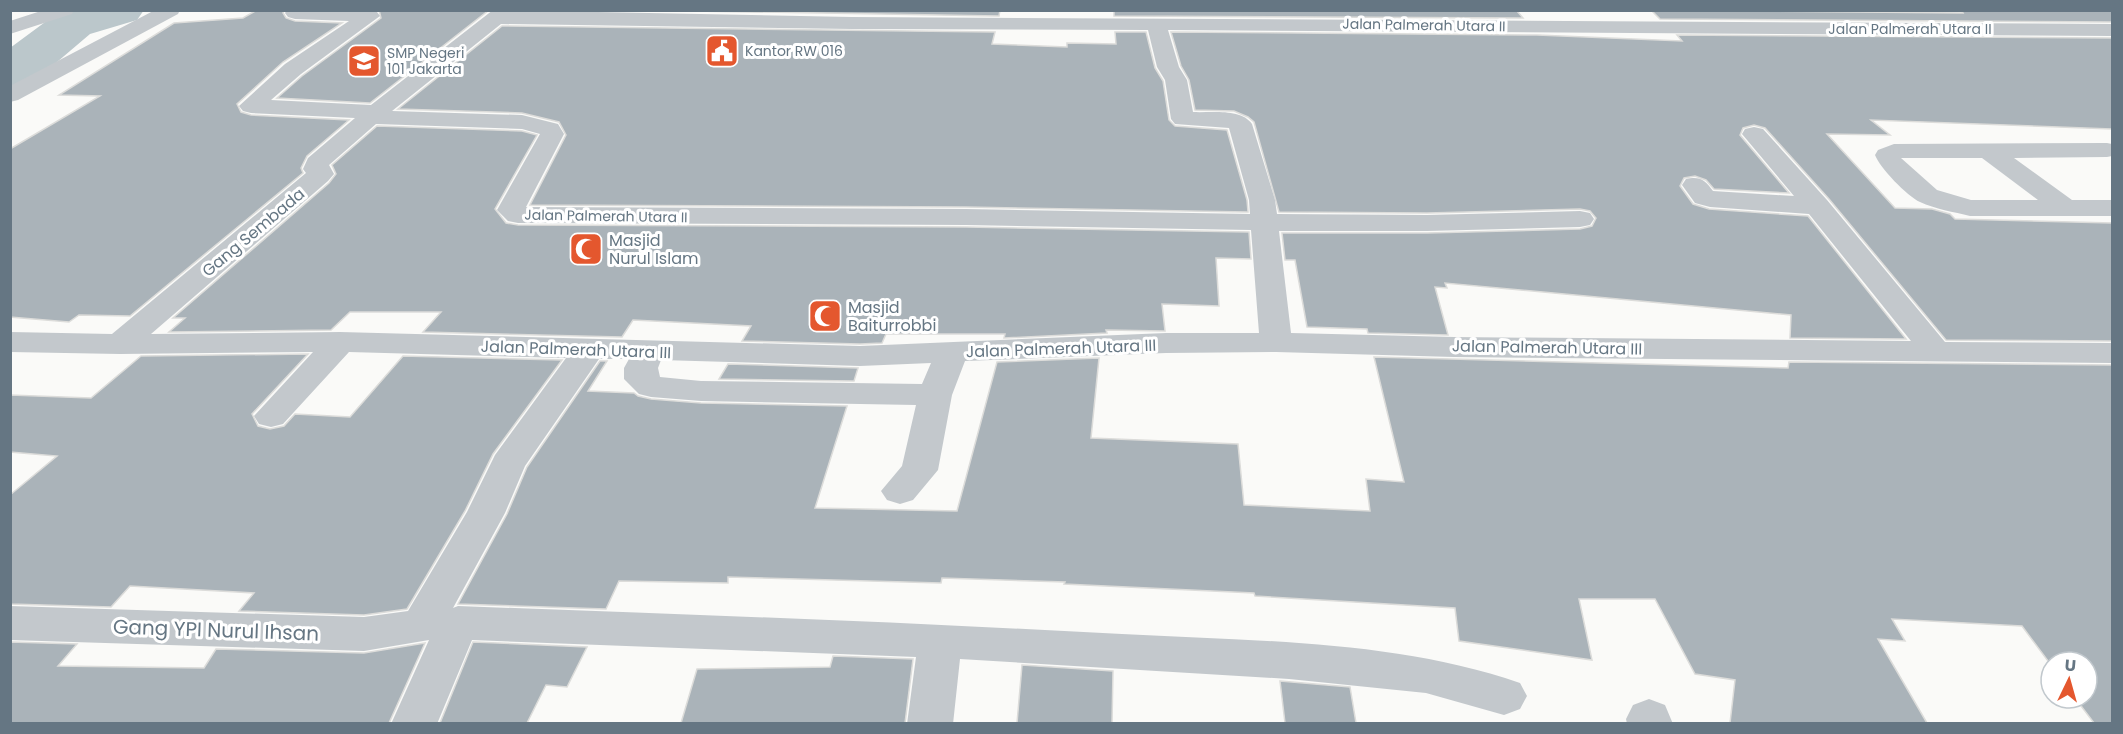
<svg xmlns="http://www.w3.org/2000/svg" width="2123" height="734" viewBox="0 0 2123 734" font-family="Poppins,sans-serif">
  <style>
    .lines { fill: none; stroke-linecap: round; stroke-linejoin: round }
    .river { fill: #bbc7cb; fill-rule: evenodd }
    .building { fill: #aab3b9; stroke: #dcdcda; stroke-width: 1.5 }
    .minor { fill: #c3c8cc; fill-rule: evenodd }
    .labels { text-anchor: middle; stroke-width: 6; stroke-linejoin: round; paint-order: stroke }
    .far-street-label { font-size: 14px; fill: #657683; stroke: #fff }
    .far-poi-label { font-size: 14px; fill: #657683; stroke: #fff; text-anchor: start }
    .street-label { font-size: 16px; fill: #657683; stroke: #fff }
    .poi-label { font-size: 16px; fill: #657683; stroke: #fff; text-anchor: start }
    .near-street-label { font-size: 20px; fill: #657683; stroke: #fff }
  </style>
  <rect width="100%" height="100%" fill="#fafaf8"/>
  <g class="lines">
    <path class="river" d="M66,10h78l-7,10 -47,14 -53,45 -27,8v-39l46,-34z"/>
  </g>
  <path class="building" d="M257,10h27l-1,3 3,5 9,3 47,2 -59,39 -46,42 4,8 10,3 98,5 -42,36 -6,12 2,5 -173,143 -51,-1 -10,7 -59,-5v-168l90,-53 -41,-1 115,-72 69,-5z
    M379,10h110l-119,93 -93,-5 25,-22 79,-58z
    M634,10h366l-1,6z
    M1114,10l403,1 6,7 -409,-2z
    M1651,10l312,3 -2,-3h151v12l-452,-3z
    M502,26l493,6 -3,12 75,3v-4l49,1 -1,-12h31l9,36 8,13 6,39 6,6 52,4 20,70 1,12 -282,-5 -436,-2 36,-70 -7,-13 -37,-9 -124,-4z
    M1171,32l366,3 145,6 -5,-6 435,3v91l-241,-9 19,15 -63,-1 68,74 37,1 18,5 5,5 157,4v118l-166,-1 -117,-141 -64,-71 -11,-3 -11,3 -3,7 49,58 -75,-4 -8,-9 -11,-4 -11,2 -4,8 13,18 16,5 99,7 98,123 -116,-1 1,-23 -346,-32 2,5 -12,-1 13,48 -80,-2 -1,-4 -60,-2 -12,-67h-10l-3,-27h145l153,-4 12,-3 4,-8 -6,-7 -10,-2 -153,4 -148,-1 -25,-90 -6,-5 -14,-6 -39,-1 -6,-30 -8,-14z
    M377,126l145,5 15,4 -42,74 11,14 12,2 448,2 283,5 2,27 -35,-1 3,48 -57,-2 3,27 -59,-1 1,3 -103,5 1,-4h-119l-4,9 -22,1 -118,-3 9,-15 -118,-6 -11,17 -199,-5 18,-20h-91l-19,18 -162,2 16,-14h-12l156,-135 7,-9 -4,-9z
    M308,354l-56,60 6,12 12,3 14,-3 11,-12 55,3 53,-61 159,4 -69,94 -28,57 -58,98 -43,6 -125,-4 15,-18 -124,-7 -19,21 -101,-3v-109l47,-39 -47,-4v-57l81,3 50,-42z
    M1374,357l414,11 1,-6 323,3v358h-18l-19,-25h12v-36h-36v3l-29,-39 -130,-7 13,22 -27,-2 49,84h-197l5,-43 -40,-6 -40,-75h-76l13,61 -133,-19 -4,-33 -200,-12 -1,-3 -190,-9 1,-2 -123,-4 -1,5 -213,-6v6l-109,-2 -13,28 -148,-5 49,-90 20,-47 73,-106h7l-19,30 46,2 4,3 13,3 50,4 146,3 -32,102 142,3 40,-149 102,-4 -8,80 147,6 6,61 126,6 -4,-32 38,3z
    M728,364l130,4 -4,13 -135,-2z
    M10,642l67,2 -19,22 146,2 12,-19 148,4 61,-10 -36,80h-379z
    M473,642l114,5 -20,40 -21,-2 -19,38h-87z
    M833,656l80,3 -8,64h-224l16,-54 133,-2z
    M1022,665l91,6 -1,52h-95z
    M1280,681l70,6 6,36h-71z"/>
  <g class="lines">
    <path class="minor" d="M44,10h30l-2,4 -62,20v-13z
      M155,10h25l-2,4 -160,86 -8,2v-16z
      M287,10h85l5,2 3,4 -79,58 -30,26 100,5 122,-95 359,7 1260,7v12l-944,-6 11,37 8,13 6,32c18,1 48,-4 59,12l23,76 2,14 150,1 153,-4 10,2 4,6 -4,6 -10,2 -153,4h-148l12,102 163,4 457,4 -102,-127 -99,-7 -15,-4 -13,-18 4,-6c14,-3 19,1 27,12l81,5 -52,-62 3,-5 9,-2 9,2 64,71 118,142 167,1v20l-658,-6 -178,-5 -110,1 -201,8 -13,34 -14,75 -25,30 -13,4 -13,-4 -6,-9 21,-25 14,-61 -215,-4 -50,-4 -12,-3 -15,-15v-11l5,-9h-30l-74,107 -20,47 -52,95 5,-2c222,8 443,16 664,28 131,7 274,6 398,49l7,13 -7,13 -16,6 -78,-22 -137,-14 -329,-20 -7,65h-46l9,-67 -444,-17 -35,84h-46l38,-84 -65,11 -354,-11v-34l354,11 44,-6 59,-99 28,-57 71,-97 -217,-6 -66,72 -12,3 -12,-3 -5,-8 59,-64 -193,2 -110,-2v-20l102,2 194,-161 -3,-4 5,-11 47,-40 -104,-5 -8,-2 -4,-5 46,-42 64,-43 -54,-2 -7,-2 -3,-4zM501,24l351,5 296,1 9,37 8,13 6,39 4,5 54,4 20,72 1,14 -284,-5 -440,-2 38,-73 -6,-10 -36,-9 -130,-4zM376,124l146,5 18,5 -43,76 11,11 10,2 448,2 285,5 8,103h-93l-306,13 -520,-14 -189,2 177,-153 6,-7 -5,-9zM661,360l199,6 71,-3 -9,21 -221,-3 -41,-4 -2,-9z
      M2107,143l5,1v12l-5,1 -93,1 58,42h40v16h-142c-16,-4 -35,-7 -50,-14 -13,-6 -40,-34 -45,-47l3,-5 16,-6zM1901,158h81l56,42h-67l-34,-10z
      M1649,699l16,6 8,19h-46l-1,-5 7,-14z"/>
  </g>
  <defs>
    <g id="civic-square" transform="scale(1.725)"><rect x="-9" y="-9" width="18" height="18" rx="4" fill="#e4572e" stroke="#fff"/><path d="M-.6-6.5H3V-4.5H.6V-3L4-1V1h2V6H-6V1h2V-1L-.6-3ZM-1.2 2.5V6h2.4V2.5Z" fill="#fff"/></g>
    <g id="school-square" transform="scale(1.725)"><rect x="-9" y="-9" width="18" height="18" rx="4" fill="#e4572e" stroke="#fff"/><path d="M0-5L7-2L0 1L-7-2ZM-4 1L0 2.5L4 1V4Q0 6-4 4Z" fill="#fff"/></g>
    <g id="mosque-square" transform="scale(1.725)"><rect x="-9" y="-9" width="18" height="18" rx="4" fill="#e4572e" stroke="#fff"/><path d="M3.5-4.9A6 6 0 1 0 3.5 4.9A5 5 0 1 1 3.5-4.9Z" fill="#fff"/></g>
  </defs>
  <g fill-rule="evenodd">
    <use href="#civic-square" x="722" y="51"/>
    <use href="#school-square" x="364" y="61"/>
    <use href="#mosque-square" x="586" y="249"/>
    <use href="#mosque-square" x="825" y="316"/>
  </g>
  <g class="labels">
    <g class="far-street-label">
      <text transform="translate(1424 25) rotate(1)" y="5">Jalan Palmerah Utara II</text>
      <text x="1910" y="34">Jalan Palmerah Utara II</text>
      <text transform="translate(606 216) rotate(1)" y="5">Jalan Palmerah Utara II</text>
    </g>
    <g class="far-poi-label">
      <text x="745" y="56">Kantor RW 016</text>
      <text x="387" y="58">SMP Negeri<tspan x="387" dy="16">101 Jakarta</tspan></text>
    </g>
    <g class="street-label">
      <text transform="translate(253 232) rotate(-40)" y="6">Gang Sembada</text>
      <text transform="translate(1547 347) rotate(1)" y="6">Jalan Palmerah Utara III</text>
      <text transform="translate(1061 348) rotate(-2)" y="6">Jalan Palmerah Utara III</text>
      <text transform="translate(576 349) rotate(2)" y="6">Jalan Palmerah Utara III</text>
    </g>
    <g class="poi-label">
      <text x="609" y="246">Masjid<tspan x="609" dy="18">Nurul Islam</tspan></text>
      <text x="848" y="313">Masjid<tspan x="848" dy="18">Baiturrobbi</tspan></text>
    </g>
    <g class="near-street-label">
      <text transform="translate(216 630) rotate(2)" y="7">Gang YPI Nurul Ihsan</text>
    </g>
  </g>
  <rect width="2123" height="734" fill="none" stroke="#657683" stroke-width="24"/>
  <g transform="translate(2069 680) rotate(5)"><circle r="28" fill="#ffffff" stroke="#c1c8cd" stroke-width="1.5"/>
  <path d="M0-4.5L10 22L0 15L-10 22Z" fill="#e4572e"/>
  <text y="-9" font-size="16" font-weight="bold" text-anchor="middle" fill="#657683">U</text>
  </g>
</svg>
